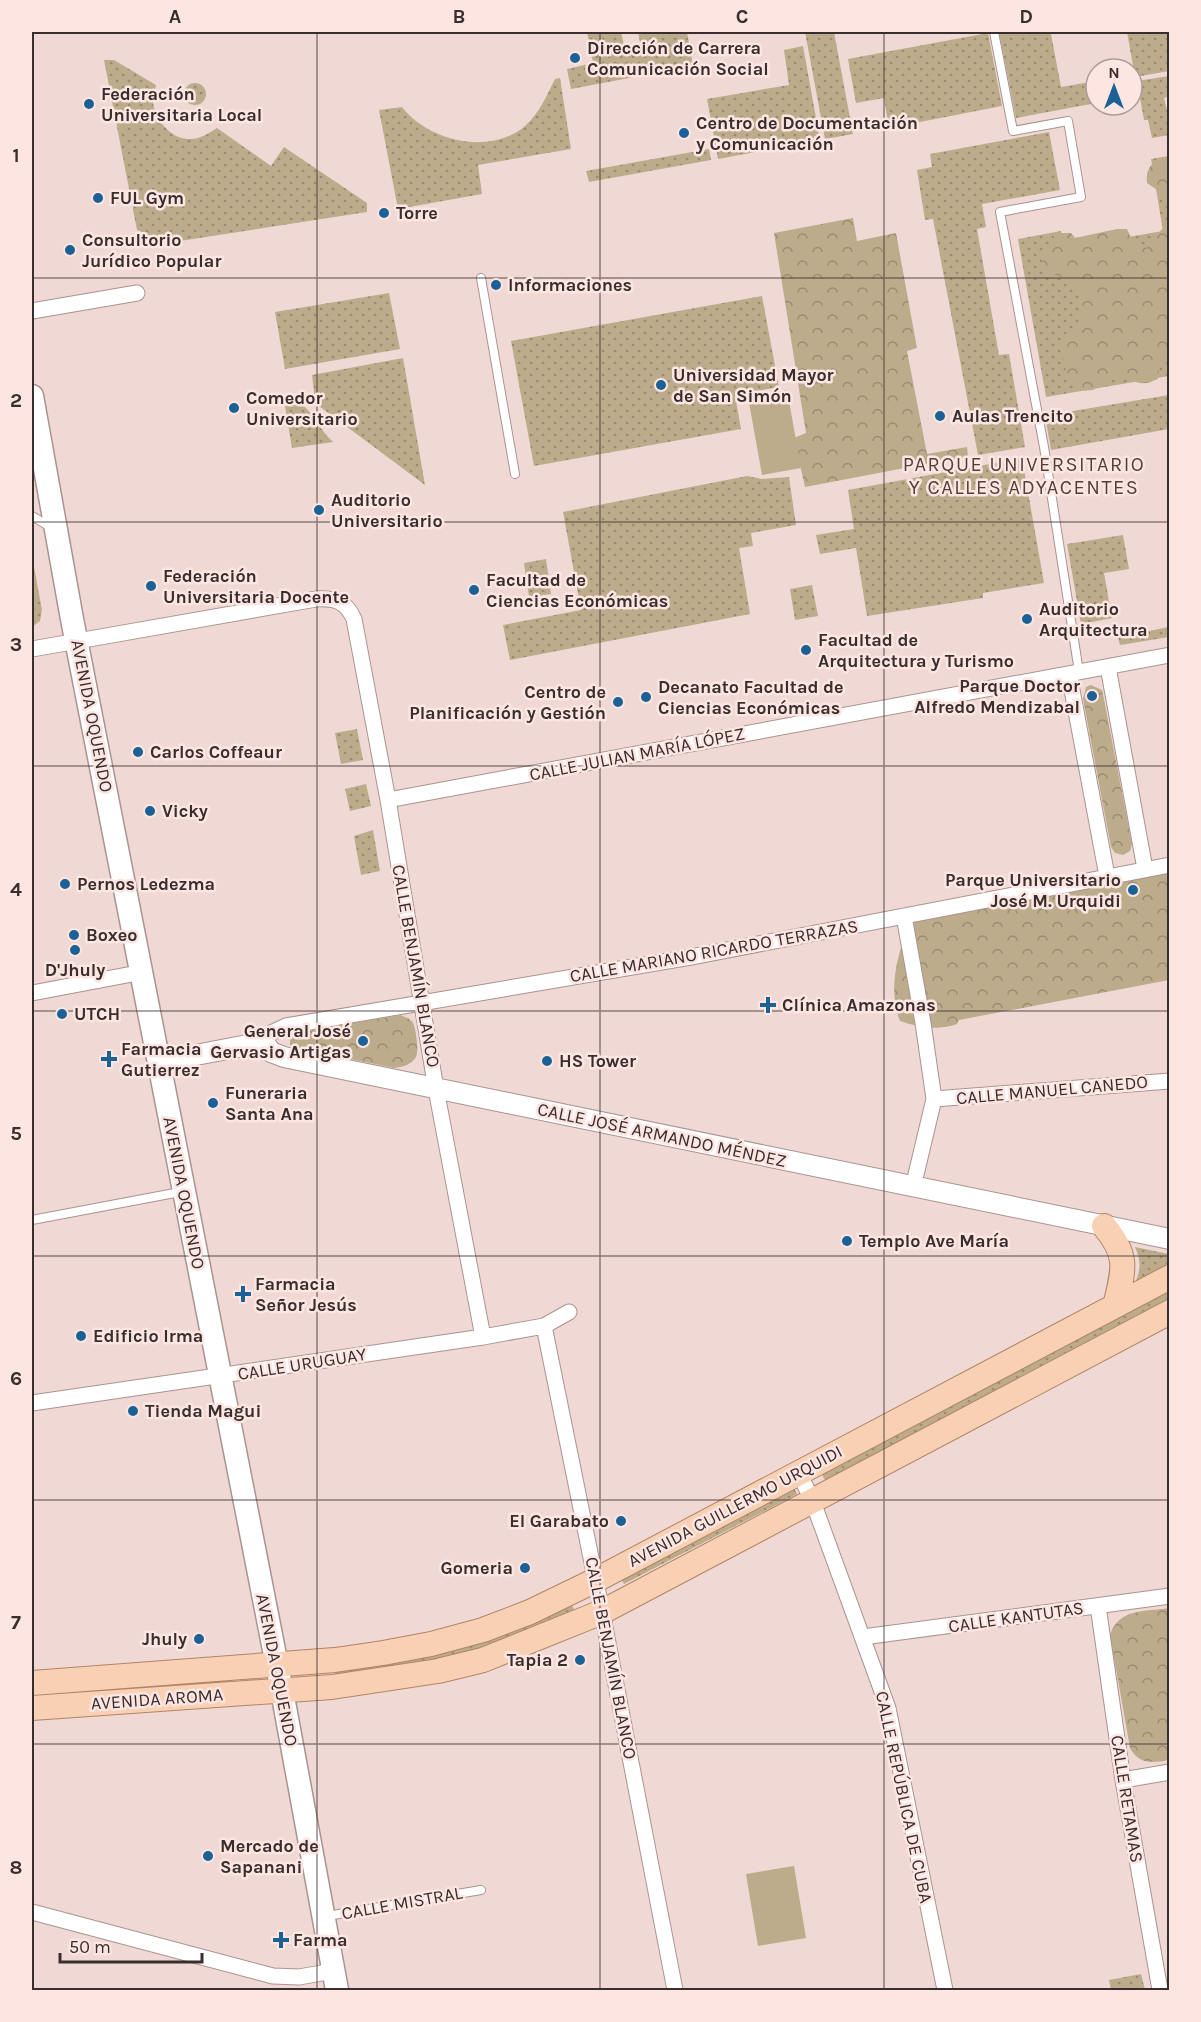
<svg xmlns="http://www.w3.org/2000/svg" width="1201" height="2022" viewBox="0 0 1201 2022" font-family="Karla,sans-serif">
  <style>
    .grass { fill: url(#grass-dots) }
    .forest { fill: url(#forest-crowns) }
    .pitch { fill: #bcac8b }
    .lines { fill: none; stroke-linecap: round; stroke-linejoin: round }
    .service-casing { stroke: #aa9390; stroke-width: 10 }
    .minor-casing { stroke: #aa9390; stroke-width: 17 }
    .tertiary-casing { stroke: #aa9390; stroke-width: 22 }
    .secondary-casing { stroke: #aa9390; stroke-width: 25 }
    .primary-casing { stroke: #b28465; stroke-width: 26 }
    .service { stroke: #fff; stroke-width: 8 }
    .minor { stroke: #fff; stroke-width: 15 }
    .tertiary { stroke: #fff; stroke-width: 20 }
    .secondary { stroke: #fff; stroke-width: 22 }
    .primary { stroke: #f8d1b5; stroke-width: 24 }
    .grid { fill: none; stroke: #382e2d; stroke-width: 1.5; stroke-opacity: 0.55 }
    .poi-dot { fill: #1b6195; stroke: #fde5e1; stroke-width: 2 }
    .labels { text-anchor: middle; stroke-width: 5; stroke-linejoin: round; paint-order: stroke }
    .poi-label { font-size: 18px; font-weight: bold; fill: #382e2d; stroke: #fde5e1; text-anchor: start }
    .street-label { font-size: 18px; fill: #382e2d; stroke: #fde5e1 }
    .neighbourhood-label { font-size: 20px; letter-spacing: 1.5px; fill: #53403d; stroke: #fde5e1 }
    .neatline { fill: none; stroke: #382e2d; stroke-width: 2 }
    .grid-label { font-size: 20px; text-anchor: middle; font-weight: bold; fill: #382e2d }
  </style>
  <defs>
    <pattern id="grass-dots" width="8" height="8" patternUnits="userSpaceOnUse" patternTransform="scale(1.5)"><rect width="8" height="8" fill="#bcac8b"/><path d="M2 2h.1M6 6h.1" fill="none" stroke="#9a8c72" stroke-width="1.8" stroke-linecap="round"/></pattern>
    <pattern id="forest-crowns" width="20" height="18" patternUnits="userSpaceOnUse" patternTransform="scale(1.5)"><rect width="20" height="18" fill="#bcac8b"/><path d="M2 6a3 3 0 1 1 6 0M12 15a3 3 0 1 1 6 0" fill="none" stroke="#9a8c72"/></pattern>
  </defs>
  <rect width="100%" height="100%" fill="#f0d8d4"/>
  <path class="grass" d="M587,32h34l4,18 16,-3 -3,-15h49l6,34 -122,23 -4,-20 26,-6z
    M805,32h29l19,102 -28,5z
    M999,32h64l-12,2 10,53 35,-6v22l-80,15z
    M1127,32h42v39l-34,6z
    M988,33l14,73 -113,22 -5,-30 -28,5 -8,-44z
    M803,46l17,94 -102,19 -11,-60 82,-14 -5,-35z
    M104,60h10l42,25c-1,5 -3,10 -3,15 0,18 18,40 37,39 10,0 18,-5 27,-11l54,38 13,-19 83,56v9l-200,31 -30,-13z
    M1169,76v20l-5,2 5,21v16l-17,3 -4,-18h-4l-7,-39z
    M560,78l11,71 -93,16 4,29 -84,15 -19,-99 23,-3c26,34 88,49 123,19 14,-12 22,-31 30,-47z
    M184 94a11 11 0 1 1 22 0a11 11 0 1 1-22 0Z
    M1049,132l11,58 -78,14 4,23 -9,2 22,126 10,-1 16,93 -47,8 -45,-236 -8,1 -8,-50 15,-3 -2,-13z
    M709,149l2,11 -122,22 -3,-11z
    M1169,156v220l-123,21 -28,-158 43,-8 3,17 99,-17 -12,-72z
    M389,293l11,56 -115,20 -10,-57z
    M762,296l17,91 -44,8 6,34 -207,37 -23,-125z
    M403,358l22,127 -114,-85 3,-8 -2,-17z
    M1169,395v34l-118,21 -5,-29 3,-6z
    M301,404c14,10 19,27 32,38l-41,6 -7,-42z
    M1022,458l22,125 -61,10v5l-116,18 -11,-68 -36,6 -4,-19 38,-6 -6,-39z
    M747,476l15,3 27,-2 7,48 -45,8 2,13 -14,2 11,66 -240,46 -7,-35 78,-15 -18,-98z
    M1123,535l6,34 -25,4 8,45 -31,6 -14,-80z
    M32,556l10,54 -2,11 -8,6z
    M546,559l5,35 -22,3 -5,-34z
    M812,585l6,31 -23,4 -5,-31z
    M1169,627v10l-49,8 -2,-8z
    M357,729l6,31 -22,4 -6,-31z
    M366,784l5,22 -21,5 -5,-22z
    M373,830l7,41 -19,4 -7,-39z
    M1135,1247l34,7v11l-34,18c6,-14 6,-22 0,-36z
    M1169,1290v8l-344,182 -4,-7z
    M794,1488l3,6 -173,90 -3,-6z
    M571,1604l4,7c-50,22 -100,42 -153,54 -28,6 -58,9 -87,14v-8l42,-5 42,-8z
    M1141,1974l4,16h-34l-2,-10z"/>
  <path class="forest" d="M1169,157h1l-1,41 -22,-15c-2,-16 7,-24 22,-26z
    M853,218l4,23 39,-8 21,115 -10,3 20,103 40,-7 1,9 -163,31 -11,-49 12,-5 -32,-200z
    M1166,224h4l-1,130 -10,11 -1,14c-15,7 -21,5 -35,-4l-15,5 -15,10 -15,1c-9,-12 -19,-31 -17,-48 2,-12 11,-12 17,-21 3,-5 4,-13 4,-18 -2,-21 -15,-29 -35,-30l-5,-7 2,-12 12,-22h15l4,5 42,-9h10l7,15 13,4z
    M1091,685l11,5 1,4 29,150 -2,7 -7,4 -8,-2 -4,-6 -28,-148 3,-12z
    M1169,869v111l-210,40 -2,4c-19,7 -39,3 -57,-3 -13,-32 -2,-68 10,-99z
    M400,1015c5,2 10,3 13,8 3,6 6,28 3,34 -5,8 -14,10 -22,11l-102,-21 -2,-3v-8l4,-3z
    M1169,1608v152c-16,3 -30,5 -39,-12l-20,-113c9,-27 34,-23 59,-27z"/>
  <path class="pitch" d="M787,390l14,78 -39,7 -14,-78z
    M794,1866l12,72 -48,8 -12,-72z"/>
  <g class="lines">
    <g class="service-casing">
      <path id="service" d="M994,32l19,99 55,-10 13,76 -81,15 44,235 35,225
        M481,278l34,196
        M32,516l20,12
        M32,1220l148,-28
        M327,1916l154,-26"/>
    </g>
    <g class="minor-casing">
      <path id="minor" d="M32,311l105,-18
        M32,649l284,-50c19,-1 30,2 38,20l34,181 48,289 47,248
        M1108,667l37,202
        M1069,674l38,202
        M388,800l782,-145
        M904,916l19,107 11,76 -21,88
        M32,993l111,-21
        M264,1042l7,-9 15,-7 405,-69 479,-92
        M934,1099l236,-18
        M544,1326l58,286 73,378
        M32,1403l451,-66 61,-11 25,-14
        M799,1473l14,29 75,206 57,282
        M1098,1606l25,174 37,210
        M863,1637l307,-41
        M1123,1780l47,-8
        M32,1912l241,64 26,1 34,-6"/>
    </g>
    <g class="tertiary-casing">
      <path id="tertiary" d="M159,1062l105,-20 7,10 13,5 886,182"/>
    </g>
    <g class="secondary-casing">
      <path id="secondary" d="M32,396l40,223 210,1072 55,299"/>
    </g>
    <g class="primary-casing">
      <path id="primary" d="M1104,1226c25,30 20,43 11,80
        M32,1683l303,-23 48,-7 48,-9 52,-14 47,-18 66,-32 574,-303
        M32,1708l300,-21 106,-16 45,-11 119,-48 568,-300"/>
    </g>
    <use href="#service" class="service"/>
    <use href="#minor" class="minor"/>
    <use href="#tertiary" class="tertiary"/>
    <use href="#secondary" class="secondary"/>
    <use href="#primary" class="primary"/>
  </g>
  <path class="grid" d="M317,32v1958M600,32v1958M884,32v1958M32,278h1138M32,522h1138M32,766h1138M32,1011h1138M32,1256h1138M32,1500h1138M32,1744h1138"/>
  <g class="poi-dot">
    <circle cx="575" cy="58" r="6"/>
    <circle cx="89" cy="104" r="6"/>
    <circle cx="684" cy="133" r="6"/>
    <circle cx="98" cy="198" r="6"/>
    <circle cx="384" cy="213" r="6"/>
    <circle cx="70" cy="250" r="6"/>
    <circle cx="496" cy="285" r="6"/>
    <circle cx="661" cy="385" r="6"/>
    <circle cx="234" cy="408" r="6"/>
    <circle cx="940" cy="416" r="6"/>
    <circle cx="319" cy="510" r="6"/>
    <circle cx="151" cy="586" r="6"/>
    <circle cx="474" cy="590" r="6"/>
    <circle cx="1027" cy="619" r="6"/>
    <circle cx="806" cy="650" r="6"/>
    <circle cx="1092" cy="696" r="6"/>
    <circle cx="646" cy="697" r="6"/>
    <circle cx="618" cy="702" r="6"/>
    <circle cx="138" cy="752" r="6"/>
    <circle cx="150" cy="811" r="6"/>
    <circle cx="65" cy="884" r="6"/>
    <circle cx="1133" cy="890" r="6"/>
    <circle cx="74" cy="935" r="6"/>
    <circle cx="75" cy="950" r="6"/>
    <path d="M765 996h6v6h6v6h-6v6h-6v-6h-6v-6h6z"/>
    <circle cx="62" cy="1014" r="6"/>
    <circle cx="363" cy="1041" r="6"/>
    <path d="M106 1050h6v6h6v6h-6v6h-6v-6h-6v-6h6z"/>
    <circle cx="547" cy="1061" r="6"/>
    <circle cx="213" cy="1103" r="6"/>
    <circle cx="847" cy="1241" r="6"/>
    <path d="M240 1285h6v6h6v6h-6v6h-6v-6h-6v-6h6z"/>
    <circle cx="81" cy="1336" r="6"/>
    <circle cx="133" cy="1411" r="6"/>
    <circle cx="621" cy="1521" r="6"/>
    <circle cx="525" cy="1568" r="6"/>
    <circle cx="199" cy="1639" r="6"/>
    <circle cx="580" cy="1660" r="6"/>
    <circle cx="208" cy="1856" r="6"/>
    <path d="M278 1931h6v6h6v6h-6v6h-6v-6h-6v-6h6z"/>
  </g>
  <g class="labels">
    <g class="poi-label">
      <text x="587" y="54">Dirección de Carrera<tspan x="587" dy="21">Comunicación Social</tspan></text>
      <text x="101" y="100">Federación<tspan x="101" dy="21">Universitaria Local</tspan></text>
      <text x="696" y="129">Centro de Documentación<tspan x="696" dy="21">y Comunicación</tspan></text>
      <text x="110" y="204">FUL Gym</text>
      <text x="396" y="219">Torre</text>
      <text x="82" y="246">Consultorio<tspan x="82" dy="21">Jurídico Popular</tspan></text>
      <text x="508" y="291">Informaciones</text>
      <text x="673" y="381">Universidad Mayor<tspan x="673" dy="21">de San Simón</tspan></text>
      <text x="246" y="404">Comedor<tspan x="246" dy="21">Universitario</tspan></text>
      <text x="952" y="422">Aulas Trencito</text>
      <text x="331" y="506">Auditorio<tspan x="331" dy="21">Universitario</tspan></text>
      <text x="163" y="582">Federación<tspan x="163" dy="21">Universitaria Docente</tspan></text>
      <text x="486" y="586">Facultad de<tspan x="486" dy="21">Ciencias Económicas</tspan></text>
      <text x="1039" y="615">Auditorio<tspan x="1039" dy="21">Arquitectura</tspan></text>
      <text x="818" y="646">Facultad de<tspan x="818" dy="21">Arquitectura y Turismo</tspan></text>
      <text x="1080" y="692" text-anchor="end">Parque Doctor<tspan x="1080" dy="21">Alfredo Mendizabal</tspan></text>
      <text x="658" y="693">Decanato Facultad de<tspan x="658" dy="21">Ciencias Económicas</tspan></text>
      <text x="606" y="698" text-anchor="end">Centro de<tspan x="606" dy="21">Planificación y Gestión</tspan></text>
      <text x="150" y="758">Carlos Coffeaur</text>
      <text x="162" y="817">Vicky</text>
      <text x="1121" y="886" text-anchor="end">Parque Universitario<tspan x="1121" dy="21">José M. Urquidi</tspan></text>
      <text x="77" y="890">Pernos Ledezma</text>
      <text x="86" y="941">Boxeo</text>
      <text x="75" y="976" text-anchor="middle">D'Jhuly</text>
      <text x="782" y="1011">Clínica Amazonas</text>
      <text x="74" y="1020">UTCH</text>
      <text x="351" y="1037" text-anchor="end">General José<tspan x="351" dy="21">Gervasio Artigas</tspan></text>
      <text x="121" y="1055">Farmacia<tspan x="121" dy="21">Gutierrez</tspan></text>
      <text x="559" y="1067">HS Tower</text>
      <text x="225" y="1099">Funeraria<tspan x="225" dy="21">Santa Ana</tspan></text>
      <text x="859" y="1247">Templo Ave María</text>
      <text x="255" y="1290">Farmacia<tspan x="255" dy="21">Señor Jesús</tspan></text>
      <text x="93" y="1342">Edificio Irma</text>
      <text x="145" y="1417">Tienda Magui</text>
      <text x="609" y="1527" text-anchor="end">El Garabato</text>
      <text x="513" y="1574" text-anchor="end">Gomeria</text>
      <text x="187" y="1645" text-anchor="end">Jhuly</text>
      <text x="568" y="1666" text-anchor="end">Tapia 2</text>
      <text x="220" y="1852">Mercado de<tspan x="220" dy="21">Sapanani</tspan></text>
      <text x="293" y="1946">Farma</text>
    </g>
    <g class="street-label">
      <text transform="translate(92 716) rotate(79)" y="6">AVENIDA OQUENDO</text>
      <text transform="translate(637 754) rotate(-11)" y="6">CALLE JULIAN MARÍA LÓPEZ</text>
      <text transform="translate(714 951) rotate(-10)" y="6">CALLE MARIANO RICARDO TERRAZAS</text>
      <text transform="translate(416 966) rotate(80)" y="6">CALLE BENJAMÍN BLANCO</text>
      <text transform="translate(1052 1090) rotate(-5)" y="6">CALLE MANUEL CANEDO</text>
      <text transform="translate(662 1135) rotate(12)" y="6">CALLE JOSÉ ARMANDO MÉNDEZ</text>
      <text transform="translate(184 1193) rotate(79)" y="6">AVENIDA OQUENDO</text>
      <text transform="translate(302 1364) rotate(-9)" y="6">CALLE URUGUAY</text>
      <text transform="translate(735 1506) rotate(-28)" y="6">AVENIDA GUILLERMO URQUIDI</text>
      <text transform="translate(1016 1617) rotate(-8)" y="6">CALLE KANTUTAS</text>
      <text transform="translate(611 1658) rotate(79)" y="6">CALLE BENJAMÍN BLANCO</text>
      <text transform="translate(277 1670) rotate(79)" y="6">AVENIDA OQUENDO</text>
      <text transform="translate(157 1699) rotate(-4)" y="6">AVENIDA AROMA</text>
      <text transform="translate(904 1797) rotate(78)" y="6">CALLE REPÚBLICA DE CUBA</text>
      <text transform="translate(1127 1799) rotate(81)" y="6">CALLE RETAMAS</text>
      <text transform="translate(402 1903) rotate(-10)" y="6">CALLE MISTRAL</text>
    </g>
    <g class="neighbourhood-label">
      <text x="1024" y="471">PARQUE UNIVERSITARIO<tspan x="1024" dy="23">Y CALLES ADYACENTES</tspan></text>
    </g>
  </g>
  <rect width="1201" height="2022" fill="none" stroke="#fde5e1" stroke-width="66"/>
  <g transform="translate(1114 87)"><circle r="28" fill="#fde5e1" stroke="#ae9c99" stroke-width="1.5"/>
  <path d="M0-4.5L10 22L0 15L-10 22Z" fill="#1b6195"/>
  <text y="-9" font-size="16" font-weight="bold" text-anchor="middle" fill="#382e2d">N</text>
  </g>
  <path d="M60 1953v9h142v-9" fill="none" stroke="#382e2d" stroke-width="3"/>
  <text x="69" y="1953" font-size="18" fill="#382e2d" stroke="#fde5e1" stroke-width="4.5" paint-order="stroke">50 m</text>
  <rect x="33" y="33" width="1135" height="1956" class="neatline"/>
  <g class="grid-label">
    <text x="175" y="23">A</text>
    <text x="459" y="23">B</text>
    <text x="742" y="23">C</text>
    <text x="1026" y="23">D</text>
    <text x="16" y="162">1</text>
    <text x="16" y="407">2</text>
    <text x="16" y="651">3</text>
    <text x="16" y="896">4</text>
    <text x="16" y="1140">5</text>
    <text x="16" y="1385">6</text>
    <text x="16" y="1629">7</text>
    <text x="16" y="1874">8</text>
  </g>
</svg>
